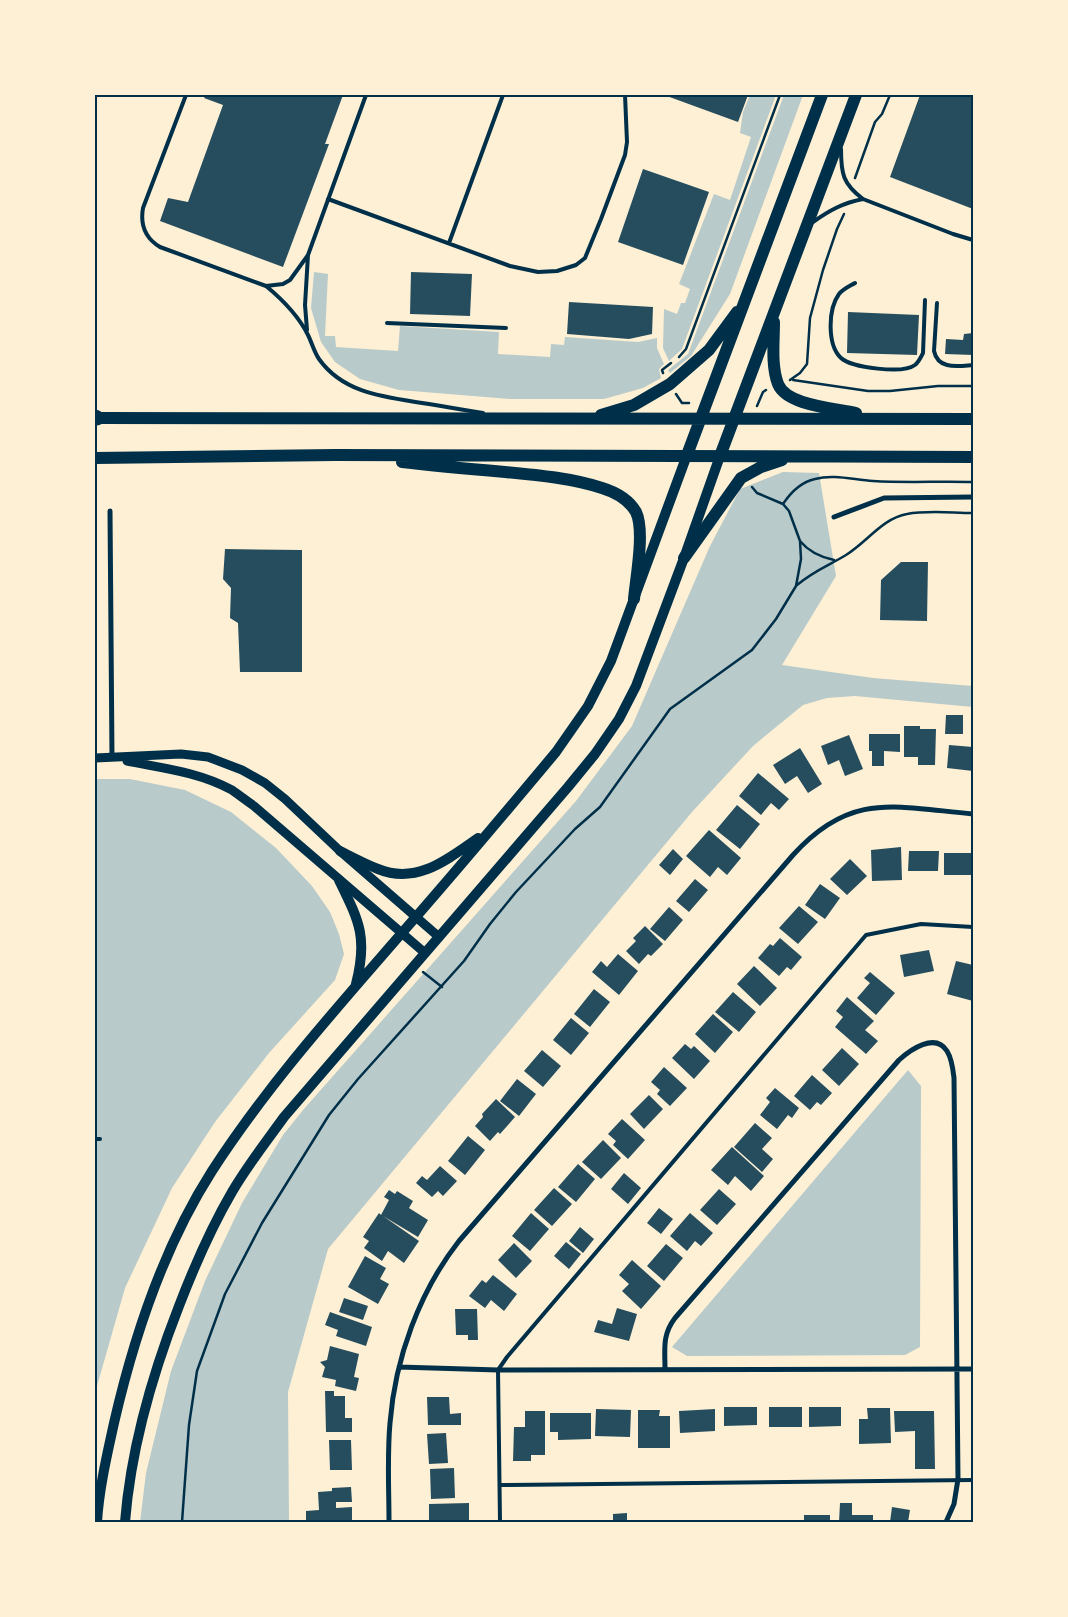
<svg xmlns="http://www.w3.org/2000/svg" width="1068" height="1617" viewBox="0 0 1068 1617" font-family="'Asap Condensed',sans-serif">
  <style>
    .green { fill: #b9caca }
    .building { fill: #264d5e }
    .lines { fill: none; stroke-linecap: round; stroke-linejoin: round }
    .path { stroke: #003049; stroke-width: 2.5 }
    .service { stroke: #003049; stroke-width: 4 }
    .minor { stroke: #003049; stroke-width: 5 }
    .tertiary { stroke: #003049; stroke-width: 9 }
    .secondary { stroke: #003049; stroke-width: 10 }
    .primary { stroke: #003049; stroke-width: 12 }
    .motorway { stroke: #003049; stroke-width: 15 }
    .neatline { fill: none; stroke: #003049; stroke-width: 2 }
  </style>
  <rect width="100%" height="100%" fill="#fdf0d5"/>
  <path class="green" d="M750,95h26l-94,254 -13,12 -6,-13 1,-39 13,5 4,-11h4l5,-14 -11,-5 35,-90 16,6 21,-63 -11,-4 3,-21z
    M784,95h19l-73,199 -39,62 -21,17 -2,-3 20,-16z
    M314,272l14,2 -3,62h10l1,11 62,4 2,-25 99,6 -1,22 52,3 1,-13 13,1 1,-8 73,5 19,-4v10l7,16 -5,5 2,9 -18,10 -39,11h-94l-111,-9 -39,-11 -25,-17 -14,-20 -10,-34z
    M783,472l36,1 17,103 -54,89 91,13 100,8v21l-118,-11 -28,2 -24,7 -50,41 -61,66 -364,437 -40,143 1,130h-149l6,-49 25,-102 34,-90 37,-78 41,-68 20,-25 273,-309 56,-75 78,-180 30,-57z
    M95,779h35l55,11 46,22 45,36 36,38 18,26 9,22 5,20 -9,26 -66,73 -54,69 -43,66 -47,100 -30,105z
    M908,1070l13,16 -1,261 -15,8 -218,1 -15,-9z"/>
  <path class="building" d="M206,95h137l-18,49h4l-46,123 -123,-46 8,-23 20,4 35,-97 -19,-7z
    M664,95h84l-10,27z
    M920,95h53v114l-83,-32z
    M643,169l66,23 -26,73 -65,-23z
    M411,272l61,2 -2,42 -60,-2z
    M569,302l84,5 -1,27 -23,5 -62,-5z
    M848,312l71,3 -2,40 -70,-2z
    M973,333v22l-28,-1 1,-15 17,1 1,-6z
    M225,549l77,1v122h-62l-2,-49 -8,-5 1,-30 -8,-9z
    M901,562h27l-1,59 -47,-1 1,-40z
    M946,715h17v19h-18z
    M904,726h16v3h16l-1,36h-17v-8h-14z
    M869,734h31v18l-16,-1v15h-12v-15h-3z
    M849,735l14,34 -18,7 -6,-16 -11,5 -7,-19z
    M949,745l24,2v24l-26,-3z
    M800,748l22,36 -14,9 -11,-17 -12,8 -12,-19z
    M758,773l31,26 -10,11 -8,-7 -10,12 -22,-19z
    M737,805l23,19 -20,25 -24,-19z
    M709,830l32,28 -14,17 -9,-8 -8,10 -24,-21z
    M901,847l1,33 -30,1 -1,-31z
    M673,849l10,10 -13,16 -11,-10z
    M909,851h30l-1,20h-30z
    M944,853h29l-1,22h-28z
    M850,859l17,17 -20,19 -17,-16z
    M695,879l13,11 -19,22 -13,-11z
    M820,884l20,14 -15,21 -20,-14z
    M799,906l19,16 -20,22 -19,-16z
    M669,907l14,13 -18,21 -15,-12z
    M645,926l18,18 -12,12 -3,-2 -9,10 -13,-13 10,-10 -3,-3z
    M780,938l22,19 -11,13 -4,-3 -8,9 -21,-18 12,-14 3,2z
    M929,950l5,21 -30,6 -4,-22z
    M618,954l20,17 -19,24 -27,-23 9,-11 6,6z
    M956,961l17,4v36l-26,-7z
    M754,966l23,22 -17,18 -23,-22z
    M870,972l25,21 -19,22 -19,-17 13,-15 -6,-5z
    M594,989l16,13 -20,25 -16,-13z
    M733,992l23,20 -17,20 -24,-20z
    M847,997l27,24 -9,9 13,11 -12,13 -31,-27 8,-10 -7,-6z
    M713,1014l20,18 -18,21 -20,-19z
    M571,1018l18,15 -18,22 -18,-15z
    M685,1044l6,5 3,-3 16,15 -16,18 -22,-21z
    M842,1048l17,16 -20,22 -17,-16z
    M542,1050l19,16 -18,21 -19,-16z
    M664,1067l23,21 -17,18 -13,-12 3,-4 -9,-8z
    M812,1075l20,18 -11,12 -4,-3 -7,8 -16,-14z
    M517,1079l19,15 -17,22 -19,-15z
    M775,1088l24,20 -7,10 -4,-3 -11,14 -17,-14 10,-13 -4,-4z
    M649,1095l14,14 -19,20 -14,-15z
    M496,1099l19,18 -15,17 -2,-2 -8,9 -15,-15 8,-9 -1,-3z
    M622,1119l23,21 -17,19 -15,-14 3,-4 -8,-7z
    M755,1123l17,15 -10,11 11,10 -11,13 -28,-25z
    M468,1136l17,14 -20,25 -17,-14z
    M603,1140l18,18 -20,21 -19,-17z
    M732,1147l32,29 -13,15 -16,-15 -7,9 -17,-15z
    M578,1164l17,15 -19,23 -18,-15z
    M440,1166l17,15 -14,15 -5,-5 -6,6 -16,-14 6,-7 5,4z
    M624,1173l17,15 -13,16 -17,-15z
    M554,1188l18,16 -20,22 -18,-16z
    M719,1189l17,15 -19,21 -17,-15z
    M389,1190l6,4 2,-3 16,10 -4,7 19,12 -10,17 -35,-21 36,25 -15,22 -16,-12 -6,10 -18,-13 5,-7 -6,-4 16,-24 2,2 8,-15 -5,-3z
    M659,1208l14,11 -12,15 -14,-11z
    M531,1213l18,16 -19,22 -18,-15z
    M690,1213l23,20 -12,13 -6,-5 -8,10 -17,-15z
    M580,1227l14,12 -11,14 -14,-12z
    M566,1242l15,12 -12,15 -15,-13z
    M514,1243l18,18 -16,17 -18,-18z
    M666,1244l17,14 -19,23 -17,-15z
    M365,1256l21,12 -6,11 9,5 -11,20 -30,-17z
    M632,1260l29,26 -20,23 -19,-18 7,-7 -10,-9z
    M493,1275l24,19 -13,17 -13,-11 -6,8 -16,-12 13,-16 4,3z
    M344,1298l24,8 -5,14 -24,-8z
    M617,1308l20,6 -8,27 -35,-9 4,-12 14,4z
    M455,1309h22l1,31h-10v-5h-12z
    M330,1312l42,15 -6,19 -30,-10 2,-6 -13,-5z
    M330,1346l29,8 -5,23 5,1 -3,13 -21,-5 1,-6 -14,-3 3,-10 -5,-5 7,-2z
    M325,1391h9v5h11v22h7v14h-26z
    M427,1397h22l1,17 11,-1v12h-33z
    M724,1407h33v18l-33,1z
    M769,1407h33v20h-33z
    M809,1407h32v19l-32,1z
    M867,1408h23l1,35 -32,1v-25h9z
    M596,1409l35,1 -1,27 -35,-1z
    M715,1409v22l-35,2 -1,-22z
    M638,1410h22l-1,6h11v32h-32z
    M525,1411h20v44h-14v6h-18l1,-34h11z
    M894,1411h40l1,58h-20v-38l-20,1z
    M550,1413h41v26l-33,1v-8h-8z
    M446,1433l2,30 -19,1 -2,-30z
    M329,1440h22l1,30h-22z
    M454,1468l1,30 -24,1 -1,-30z
    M351,1487l1,15h-16v6l16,-1v15h-46v-11l13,-1 -1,-18 14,-1v-3z
    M469,1503v19h-40v-18z
    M840,1503h12v12h21v7h-34z
    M892,1507l18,3 -2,12h-18z
    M627,1513v9h-14v-8z
    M804,1515h26v7h-26z"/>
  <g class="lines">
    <path class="path" d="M855,178l20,-56 7,-8 8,-19
      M679,357l7,-8 94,-254
      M663,373l-1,-3 9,-7
      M790,380l10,-7 7,-9 3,-46 13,-48 14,-41 7,-15
      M793,380l75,11h22l48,-5h35
      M676,394l6,9h7
      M757,406l6,-14 3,-2
      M783,504c8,-12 18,-22 32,-25 19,-5 39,1 58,2 33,2 67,0 100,1
      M800,541c9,11 20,16 34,19
      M797,585c18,-15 31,-19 49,-30 21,-13 37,-37 61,-41 21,-4 45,-1 66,-1
      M423,972l19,15
      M182,1522l7,-97 8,-54 28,-77 37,-71 67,-108 29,-36 106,-118 26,-37 26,-32 59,-63 25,-22 70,-98 82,-59 24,-31 20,-33 5,-27 -1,-18 -11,-30 -6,-7 -26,-11 -5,-6"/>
    <path class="service" d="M186,95l-43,113c-3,17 2,30 17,39l106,39 17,-2 7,-4 18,-25 58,-160
      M841,149c0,25 2,35 22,50l90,35 20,6
      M328,199l182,67 28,6 19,-1 19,-6 9,-7 16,-39 24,-64 2,-13 -2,-47
      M813,222c17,-12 30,-19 50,-23
      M449,243l54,-148
      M855,283c-5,3 -12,6 -16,11 -11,15 -12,51 2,64 11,10 62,16 74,7 4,-3 6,-8 8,-12l2,-53
      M266,286c17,14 32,29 42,49 4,8 6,17 11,24 24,34 65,38 103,44 20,3 40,7 61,10
      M937,303l-3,48c4,19 24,15 39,14
      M387,323l119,5
      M307,330l-2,-25 3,-50
      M95,1139h5
      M500,1485l473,-5
      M500,1522l-2,-152 9,-13 359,-422 55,-11 52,3"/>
    <path class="minor" d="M110,511l2,247
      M834,517l50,-19 89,-1
      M399,1367l99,3 475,-1
      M665,1369c0,-20 -3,-34 10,-51l224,-258c11,-10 36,-28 48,-9 5,8 6,18 7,27l4,401 -4,25 -8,18
      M389,1522c0,-33 -2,-66 1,-99 5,-64 29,-131 69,-182l334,-386c58,-64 102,-48 180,-41"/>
    <path class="tertiary" d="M95,758l86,-4 27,3 34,13 23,13 20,16 55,52 99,86
      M127,761c35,7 72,11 105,29 7,5 15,11 22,16l171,147"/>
    <path class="secondary" d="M340,851c12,6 25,13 38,18 39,16 70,-10 100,-31
      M339,880c20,41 29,57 17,104
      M97,1522c2,-33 10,-67 17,-99 20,-87 50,-177 98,-252 55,-85 123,-161 189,-237 53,-60 104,-121 155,-182l32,-46 23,-45 76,-206
      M125,1522c6,-75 27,-147 54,-216 15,-39 32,-78 53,-114 15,-26 34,-50 52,-75l284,-330 27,-33 24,-35 17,-33 48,-128 36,-102"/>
    <path class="primary" d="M774,322c0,20 -3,43 4,62 9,22 57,24 78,29
      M601,415l33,-10 36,-21 39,-34 28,-38
      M97,418l876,1
      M687,455l135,-360
      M720,456l136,-361
      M95,458l240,-3 638,2
      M402,462c34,4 68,7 103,10 32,3 66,6 97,16 13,4 27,12 34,24 9,19 0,65 -2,87
      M684,558l57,-80 20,-11 21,-7"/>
    <path class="motorway" d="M95,417l2,1"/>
  </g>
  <rect width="1068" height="1617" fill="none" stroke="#fdf0d5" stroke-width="192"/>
  <rect x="96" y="96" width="876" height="1425" class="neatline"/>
</svg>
